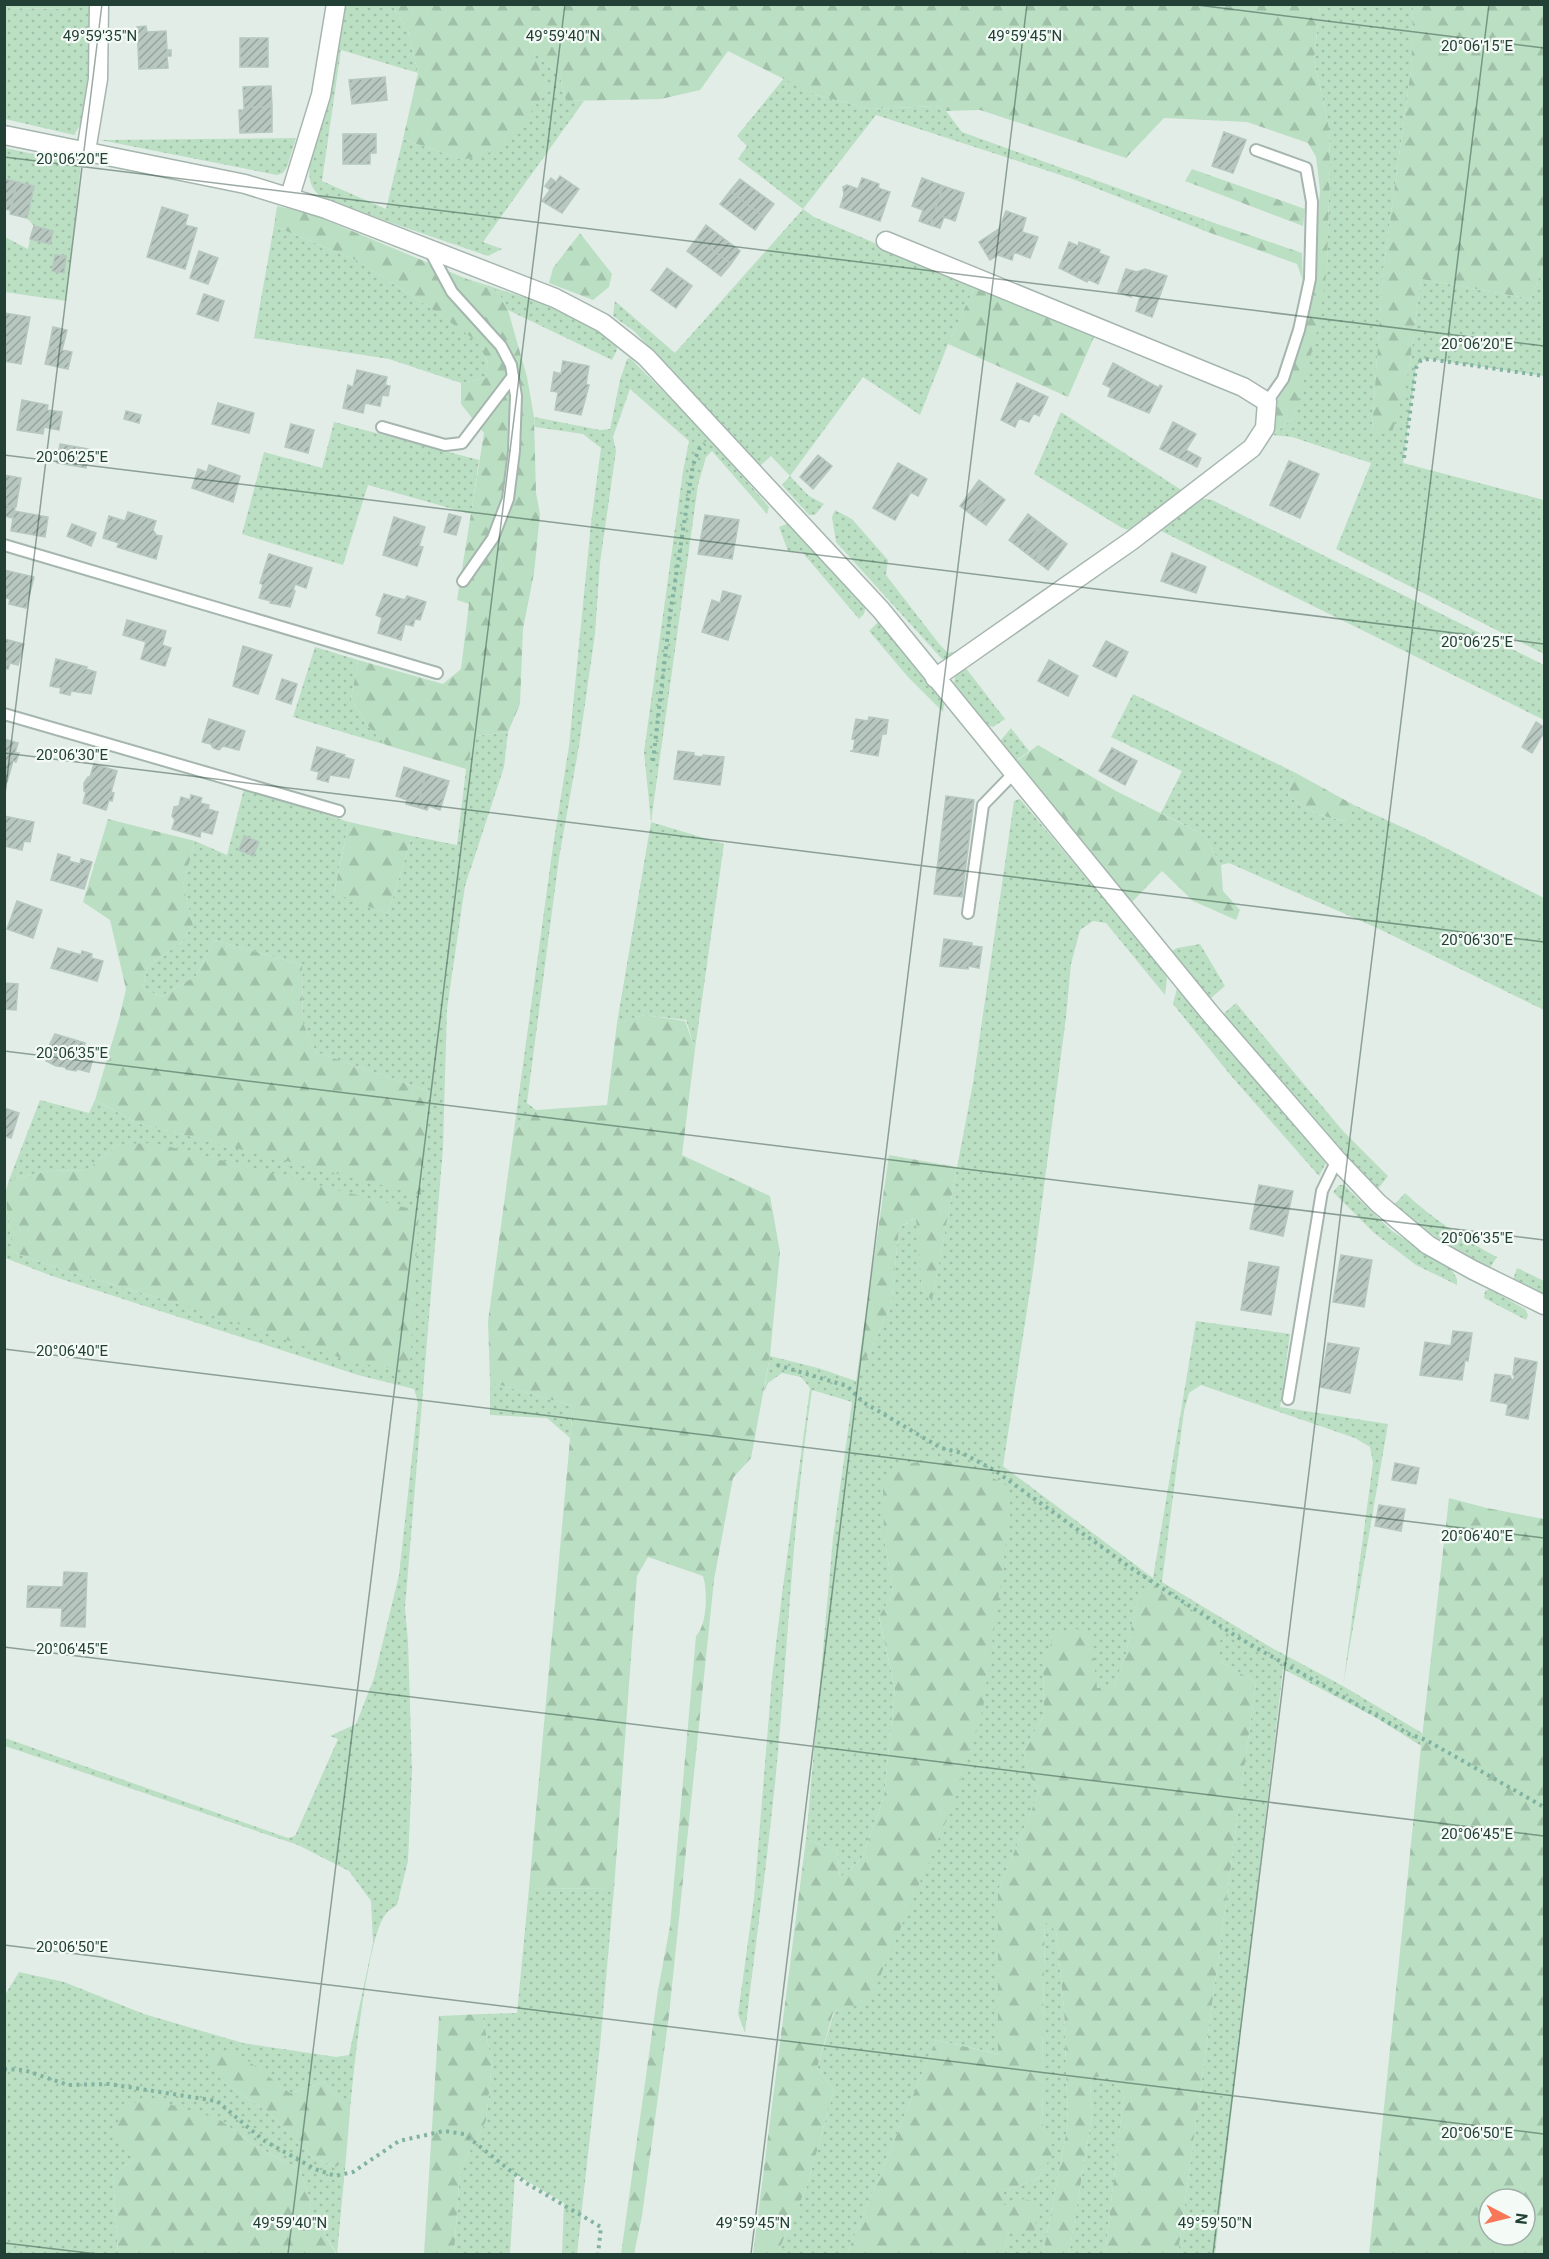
<svg xmlns="http://www.w3.org/2000/svg" width="1549" height="2259" viewBox="0 0 1549 2259" font-family="Roboto,sans-serif">
  <style>
    .grass { fill: url(#grass-dots); fill-rule: evenodd }
    .forest { fill: url(#forest-firs); fill-rule: evenodd }
    .pitch { fill: #bbdfc3 }
    .building { fill: url(#building-hatch); stroke: #b5c7bf; stroke-width: 1.5 }
    .lines { fill: none; stroke-linecap: round; stroke-linejoin: round }
    .service-casing { stroke: #a5b6af; stroke-width: 14 }
    .minor-casing { stroke: #a5b6af; stroke-width: 21 }
    .tertiary-casing { stroke: #a5b6af; stroke-width: 21 }
    .path { stroke: #82b2a1; stroke-width: 4; stroke-dasharray: 3 4.5; stroke-linecap: butt }
    .service { stroke: #fff; stroke-width: 10 }
    .minor { stroke: #fff; stroke-width: 18 }
    .tertiary { stroke: #fff; stroke-width: 18 }
    .ticks { fill: none; stroke: #224036; stroke-width: 1.5; stroke-opacity: 0.45 }
    .ticks-label { font-size: 15px; text-anchor: middle; fill: #224036; stroke: #f4faf6; stroke-width: 4.5; stroke-linejoin: round; paint-order: stroke }
  </style>
  <defs>
    <pattern id="grass-dots" width="8" height="8" patternUnits="userSpaceOnUse" patternTransform="scale(1.5)"><rect width="8" height="8" fill="#bbdfc3"/><path d="M2 2h.1M6 6h.1" fill="none" stroke="#a0c0a8" stroke-width="1.8" stroke-linecap="round"/></pattern>
    <pattern id="forest-firs" width="22" height="20" patternUnits="userSpaceOnUse" patternTransform="scale(1.5)"><rect width="22" height="20" fill="#bbdfc3"/><path d="M5 1l3.5 6h-7zM16 11l3.5 6h-7z" fill="#a0c0a8"/></pattern>
    <pattern id="building-hatch" width="6" height="6" patternUnits="userSpaceOnUse" patternTransform="scale(1.5)"><rect width="6" height="6" fill="#b8c8c1"/><path d="M-1 1l2-2M0 6l6-6M5 7l2-2" fill="none" stroke="#95a49e"/></pattern>
  </defs>
  <rect width="100%" height="100%" fill="#e3ede8"/>
  <path class="grass" d="M69,5h24l-1,72 -6,38 -12,20 -69,-16v-111l63,1z
    M346,5h46l16,26 10,42 -77,-23 -19,131 64,28 17,-70 60,21 69,-110 28,27 6,24h18l-101,141 19,7 -14,7 -105,-36 -63,-24c-14,-12 -11,-25 -9,-42z
    M1320,5h93l-2,64 -28,203 -11,158 37,-60 12,-91 110,20 13,-35v112l-115,-17 -8,1 -5,8 -13,95 141,37v154l-208,-105 35,-86 -79,-26 -20,-2 22,-17 33,-149 3,-102 -1,-39 -15,-68z
    M784,78l32,17 55,14 65,-3 10,5 16,21 244,88 -1,11 -135,-53 -194,-63 -73,94 11,8 161,69 -27,58 -28,71 -57,-38 -73,99 19,20 15,8 -9,11h-6l-27,-30 8,-9 -19,-20 -11,10 -126,-135 -21,-15 2,-15 60,52 128,-144 -65,-50 9,-13 -10,-10z
    M296,138l-9,29 -4,6 -6,2 -177,-35z
    M5,148l76,16 -15,137 -61,-9v-55l23,12 2,-10 20,5 3,-12 -19,-6 -7,-8 7,-32 -29,-7z
    M274,226l82,34 67,43 56,39 9,22 -2,14 -25,5 -72,-24 -135,-21z
    M465,278l86,28 36,19 29,18 1,7 -5,10 -104,-50 -10,-18z
    M630,358l73,73 66,76 -2,7 -55,-63 -6,6 -8,28 -47,337 73,22 -29,205 -9,-29 -41,-5 -28,8 34,-201 -7,-70 39,-281 6,-30 -59,-52 -17,48 3,14 -16,112 -5,71 -16,112 -20,112 -32,245 9,7 -22,20 39,-284 16,-100 22,-223 10,-75 -18,-14 -48,-7 -1,-10 66,13 10,-1 10,-49 7,-21z
    M1061,412l122,79 -51,40 -10,-3 -88,-54z
    M334,422l145,38 -8,54 -103,-29 -25,80 -101,-31 22,-82 58,16z
    M1199,498l13,2 332,165v55l-385,-190z
    M835,510l17,9 36,41 -2,15 54,70 8,8 14,-3 -14,9h-6l-106,-117 -4,-25z
    M789,523l77,82 -2,9 -5,5 -57,-67 -14,-1 -9,-24z
    M880,620l64,84 -1,8 -35,-35 -39,-46z
    M315,647l43,13 -7,39 16,26 19,20 -93,-28z
    M965,667l40,52 -12,8 -4,-1 -35,-43 1,-7z
    M1133,694l161,78 -6,23c19,16 35,23 59,26l7,-16 72,33 118,60v112l-167,-82 -148,-65 -8,2 -17,-30 -43,-22 21,-42 -71,-34z
    M1011,728l18,23 -13,10 -15,-21z
    M508,732l-4,35 -39,119 -18,123 -4,139 -38,460 3,33 4,130 -4,90 -11,44c-3,3 -9,5 -11,9 -19,20 -33,163 -36,197l-26,-29 -34,11 -23,-17 -44,6 46,31 43,44 24,10 10,-9 -9,96 -14,-23 -15,-8 3,-21 -11,-32 -49,-27 -32,-24 -85,40 -21,15 5,80h-113v-259l14,-23 45,10 80,32 99,29 93,14 13,-2 24,-112 -2,-42 -22,-30 -51,-26 -293,-99v-8l283,100 7,-2 43,-97 -8,-3 26,-12 18,-46 25,-103 19,-173 -4,-13 -56,-14 -303,-98 -50,-19v-65l8,59 40,15 126,37 -61,-160 -31,26 -38,1 -40,9 31,-80 49,13 6,-13 42,23 284,71 7,-103 -112,-39 -13,-29 -1,-58 -88,-25 -18,36 -36,21 -17,-10 5,-21 33,-23 12,-18 -10,-40 12,-44 32,14 17,-66 105,33 -15,70 54,22 24,-78 45,9 9,-76 10,-33z
    M1020,799l145,173 2,7 -2,16 -59,-72 -13,-2 -13,9 -9,34 -5,53 -33,254 -30,195 150,112 43,-257 94,13 -10,73 108,17 -45,262 79,47 -1,13 -46,-29 -92,-48 -68,585h-37l78,-572 -37,-21 -80,-71 -13,64 -13,34 -16,1 -54,-27 1,53 -21,37 8,26 8,14 -41,99 1,163 -63,-14 -89,214h-70l30,-68 27,-96 -17,-22 17,-55 117,-204 -67,-273 9,56 -14,26 16,70 -11,109 -22,61 -22,20 -3,-27 -31,-12 27,-301 19,-136 -40,-12c-21,137 -24,275 -39,412 -8,77 -19,154 -28,231l-7,-19 16,-116 18,-220 10,-84 28,-206 -9,-11 -19,-4 -14,10 -4,9 6,-36 48,12 38,13 35,-75 8,-78 18,-11 5,70 10,13 41,-217 41,-282zM1201,1385l154,53 15,9 3,16 -30,223 -71,-38 -110,-66 22,-171 5,-18z
    M1200,944l25,42 -14,12 -41,-46 7,-4z
    M1177,988l149,175 -7,13 -87,-99 -59,-73z
    M1236,1003l107,128 45,45 -10,13 -43,-43 -112,-132z
    M1339,1185h5l48,46 60,39 5,9v6l-41,-20 -42,-32 -41,-41z
    M1405,1193c27,25 59,47 92,64l-7,11 -59,-34 -37,-29z
    M1517,1268l27,13v14l-31,-15z
    M1489,1289l36,20 3,6 -2,5 -42,-22 1,-7z
    M490,1382l83,24 -3,32 -23,-20 -57,-3z
    M529,1888l85,1 -14,157 -23,208h-15l2,-51 -49,-29 -5,80h-56l6,-84 26,-49 6,-58 -10,-49 35,-1z
    M1045,1921l11,10 8,77 4,116 -25,130h-39l5,-24 -6,-25 1,-14 35,-13 14,-27 -10,-25 -1,-49z
    M1105,2075l19,18 -19,161h-36l23,-139 -2,-36z"/>
  <path class="forest" d="M392,5h928l-6,55 15,68 1,39 -3,102 -9,59 -24,90 -22,17 4,-33 12,-18 26,-105 6,-89 -4,-33 -8,-14 -61,-21 -83,-4 -38,40 -146,-48 -34,1 -10,-5 -65,3 -55,-14 -88,-44 -28,39 -39,9 -95,2 -6,-24 -27,-26 14,40 -45,58 -39,11 -60,-21 15,-66 -10,-42z
    M1413,5h131v259l-13,35 -110,-20 -12,91 -17,63 -15,1 -5,-4 11,-158 28,-203z
    M1192,169l113,40 -2,17 -118,-45z
    M277,206l32,7 189,79 10,18 19,67 7,40 2,76 4,21 -6,59 -11,56 -3,75 -12,28 -32,4 -10,33 -80,-24 -19,-20 -16,-26 7,-39 85,24 18,-15 8,-65 -12,-4 27,-167 -23,-29v-21l25,-5 2,-15 -10,-21 -55,-39 -67,-43 -82,-34z
    M1206,220l96,33 1,28 -6,-17 -92,-33z
    M580,233l32,41 -3,13 -16,13 -44,-17 4,-15z
    M975,286l120,49 -27,62 -120,-53z
    M1038,745l78,46 88,44 17,30 2,26 17,19 -4,10 -43,-19 -31,-30 -31,32 -47,-54 -67,-88z
    M1294,772l60,33 -6,16c-25,-3 -41,-10 -60,-26z
    M108,819l87,22 -12,44 10,40 -12,18 -33,23 -5,21 17,10 36,-21 18,-36 88,25 1,58 13,29 112,39 -7,104 -284,-72 -42,-23 24,-81 7,-30 -16,-69 -27,-18z
    M349,822l63,14 -24,78 -54,-21z
    M645,1015l40,6 10,28 -13,106 88,41 10,56 -10,104 -19,102 -18,20 -19,102 -45,435 -27,201 -8,38h-13l37,-264 12,-64 26,-290c11,-11 12,-45 7,-60l-55,-19 -11,19 -23,313 -85,-1 44,-482 -83,-24 -2,-61 26,-191 22,-20 71,-5 10,-82z
    M155,1143l264,68 -9,153 -6,6 -48,-7 -177,-59 -126,-37 -40,-15 -8,-58 4,-14 40,-9 38,-1 31,-26z
    M889,1155l68,12 -25,134 -10,-14 -6,-70 -17,11 -8,78 -35,75z
    M936,1458l39,10 31,17 5,23 -28,200 -32,101 -81,191 -37,13 -16,55 17,22 -27,96 -30,68h-24l53,-415 31,12 3,27 22,-20 22,-61 11,-109 -16,-71 14,-25 -9,-56 -1,-54 12,-15z
    M1449,1498l38,10 57,11v735h-175l52,-508zM1489,2199h36v36h-36z
    M1152,1587l69,43 -2,31 37,21 -78,572h-73l19,-161 -19,-18 -15,4 2,36 -23,139h-26l25,-130 -4,-116 -8,-77 -11,-9 -3,155 1,49 11,25 -15,27 -35,13v14l20,-6 15,4 -5,31 -25,-4 -5,24h-157l89,-214 62,14v-163l41,-99 -8,-14 -8,-26 21,-37 -1,-53 12,-28 22,-5 14,9 6,50h16l13,-34 13,-65z
    M482,2014l10,49 -6,58 -26,49 -6,84h-30l15,-238z
    M235,2051l55,42 34,-11 26,29 -4,47 -10,9 -24,-10 -43,-44 -46,-31 -16,-28z
    M159,2101l60,18 32,24 49,27 11,32 -3,21 15,8 13,23h-218l-5,-80 21,-15 -19,-26 9,-30z"/>
  <path class="pitch" d="M5,4l64,1v4l-64,-1z"/>
  <path class="building" d="M146,26l1,6 19,-1 1,19h4v6h-4l1,12 -29,1 -2,-42z
    M240,38h28v29h-28z
    M385,77l2,23 -35,4 -3,-24z
    M271,86l1,21h-28l-1,-20z
    M244,107h28v25l-32,1 -1,-23h5z
    M1224,132l22,8 -13,33 -21,-7z
    M343,134h33v19h-6v11h-27z
    M560,176l19,13 -17,24 -20,-12 8,-11 -5,-4 6,-8 5,4z
    M862,178l17,6 -1,4 12,4 -10,29 -40,-14 4,-12 -1,-8 4,-2 11,4z
    M922,178l21,8 -13,39 -11,-4 4,-11 -11,-4z
    M4,179l13,3 -7,28 -6,-1z
    M740,179l34,25 -10,13 -34,-26z
    M17,182l17,4 -7,32 -17,-4z
    M943,186l21,7 -9,28 -11,-4 -4,11 -10,-3z
    M730,191l34,26 -9,13 -35,-26z
    M162,207l26,8 -3,10 12,3 -12,41 -38,-12z
    M1006,211l20,7 -4,14 16,5 -8,21 -16,-6 -2,8 -14,-5 -8,5 -11,-18 20,-13z
    M706,225l34,26 -9,13 -34,-26z
    M34,226l19,5 -3,13 -20,-5z
    M697,238l34,26 -10,12 -34,-25z
    M1069,242l9,4 1,-4 21,8 -1,3 10,4 -11,27 -10,-5 -1,3 -28,-14z
    M199,251l19,7 -10,26 -18,-6z
    M55,255l11,1 -2,17 -12,-2z
    M667,268l25,18 -16,22 -25,-18z
    M1126,269l11,3 8,-3 22,7 -15,41 -16,-6 4,-14 -8,-3 -1,3 -13,-5z
    M204,294l20,7 -6,20 -21,-7z
    M4,313l26,4 -9,47 -17,-3z
    M53,327l14,3 -5,20 -13,-3z
    M49,347l23,5 -4,17 -23,-5z
    M563,361l26,5 -3,18 3,1 -8,30 -26,-5 3,-18 -7,-1 3,-19 7,2z
    M1113,363l46,25 1,-3 2,1 -13,27 -41,-17 3,-8 -8,-4z
    M357,370l30,7 -2,8 5,1 -2,10 -6,-1 -2,11 -15,-3 -2,10 -20,-5 5,-23 5,2z
    M1017,383l31,14 -9,19 -5,-3 -5,9 -10,-4 -4,9 -14,-7z
    M22,400l26,5 -1,5 15,2 -3,18 -15,-3 -1,7 -26,-4z
    M218,403l36,10 -5,20 -37,-9z
    M126,411l15,4 -2,8 -15,-4z
    M1173,422l23,12 -10,16 15,8 -4,9 -37,-18z
    M291,424l23,6 -6,23 -23,-6z
    M60,444l29,5 -3,19 -29,-5z
    M818,455l14,11 -19,23 -13,-12z
    M1289,461l30,13 -19,44 -30,-13z
    M898,463l29,16 -9,17 -7,-4 -16,28 -22,-12z
    M209,465l31,11 -7,26 -41,-14 6,-19 9,3z
    M4,475l17,3 -5,29 -12,-2z
    M979,480l13,10 -20,25 -12,-9z
    M992,490l13,10 -19,25 -14,-10z
    M4,505l11,2 -2,11 -9,-2z
    M14,511l34,6 -3,20 -34,-6z
    M128,512l28,9 -3,9 3,5 6,1 -6,23 -39,-12 2,-4 -16,-5 6,-22 16,5z
    M449,514l12,3 -5,18 -12,-3z
    M1028,514l13,10 -19,26 -13,-10z
    M705,515l34,5 -7,39 -34,-5z
    M394,517l31,10 -6,19 4,1 -6,19 -34,-11z
    M72,524l24,9 -5,13 -24,-10z
    M1041,524l13,10 -19,26 -13,-10z
    M1054,534l13,10 -19,26 -13,-10z
    M1172,553l34,14 -10,26 -35,-12z
    M269,554l43,14 -6,20 -11,-4 -2,7h2l-5,16 -20,-4 1,-2 -12,-3 4,-13 -3,-2z
    M4,570l30,7 -8,31 -17,-4 1,-5 -6,-2z
    M723,591l18,5 -13,44 -26,-8 10,-32 8,3z
    M384,594l21,6 2,-4 19,6 -6,18 -5,-1 -2,7 -8,-2 -4,16 -23,-7 4,-15 -6,-3z
    M127,620l39,11 -4,14 9,3 -6,18 -24,-7 5,-17 -23,-7z
    M4,639l20,5 -6,21 -8,-2 -2,6 -4,-1z
    M1106,641l22,11 -12,25 -23,-11z
    M243,646l29,9 -14,39 -25,-8z
    M56,659l31,8 -1,2 10,3 -5,22 -20,-3 -1,4 -10,-2 1,-5 -11,-2z
    M1049,660l29,16 -10,20 -30,-15z
    M282,679l15,5 -6,20 -15,-5z
    M869,717l19,3 -2,14h-4l-4,22 -28,-5h3l2,-11 -3,-1 4,-20 12,2z
    M209,719l36,12 -6,19 -16,-4 -4,4 -6,-2 -2,-4 -9,-2z
    M1536,722l8,5v5l-12,21 -10,-6z
    M4,739l14,4 -3,10h4l-3,9 -3,-1 -6,21 -3,-1z
    M317,747l28,8 -1,2 10,3 -5,18 -19,-3 -2,7 -11,-3 2,-7 -8,-2z
    M1112,748l25,13 -12,24 -26,-14z
    M678,751l16,2v3l9,1v-2l21,2 -4,28 -46,-6z
    M94,764l23,7 -6,21 3,1 -2,8 -3,-1 -3,10 -23,-7 3,-11 -2,-1v-8l4,-6h2z
    M404,767l22,7 -9,33 -11,-3 1,-4 -11,-4z
    M426,774l23,7 -9,29 -11,-4 -2,4 -10,-3z
    M191,795l11,3 -2,5 9,2 -1,4 10,3 -6,22 -11,-3 -1,6 -28,-8 3,-9 -3,-4 2,-9 5,-1 2,-9 9,3z
    M946,796l28,4 -12,97 -28,-3z
    M4,816l30,6 -4,20 -6,-1 -2,9 -18,-4z
    M244,836l15,6 -6,14 -14,-6z
    M58,854l12,3 -1,4 11,3 1,-5 11,3 -8,27 -33,-9z
    M17,901l25,9 -9,28 -26,-9z
    M944,939l28,4v3l10,1 -3,21 -10,-2 -1,3 -28,-3z
    M58,948l23,7 1,-4 10,3 -1,4 12,3 -6,20 -46,-13z
    M4,983l14,1 -2,26 -12,-1z
    M55,1034l30,9 -1,3 12,3 -7,23 -12,-3 -1,2 -10,-2 -1,-2 -9,-1 -10,-5 3,-8 -2,-3z
    M4,1108l15,5 -8,25 -7,-2z
    M1259,1185l34,6 -10,45 -33,-7z
    M1341,1255l31,5 -8,47 -31,-5z
    M1249,1262l30,5 -8,48 -30,-5z
    M1453,1331l19,2 -4,28 -3,-1 -3,20 -42,-5 5,-33 26,4z
    M1328,1343l31,5 -9,45 -30,-6z
    M1515,1358l22,4 -9,57 -22,-4 2,-11 -17,-3 4,-27 15,2 2,4 3,-2 -2,-4z
    M1395,1463l24,5 -3,16 -24,-4z
    M1379,1505l26,4 -4,22 -26,-5z
    M64,1572l23,1 -2,54 -24,-1 1,-18 -35,-1 1,-21 35,1z"/>
  <g class="lines">
    <g class="service-casing">
      <path id="service" d="M1256,150l50,18 6,34 -2,77 -11,51 -16,49 -16,23
        M430,251l22,41 49,54 10,19 5,31 -2,55 -6,48 -15,39 -30,43
        M382,427l63,18 17,-2 51,-67
        M4,545l433,128
        M4,714l335,97
        M968,913l15,-108 30,-31
        M1288,1399l34,-208 15,-31"/>
    </g>
    <g class="minor-casing">
      <path id="minor" d="M86,151l12,-72 1,-75
        M290,196l31,-101 15,-91
        M886,241l357,146 24,15 -2,26 -13,20 -121,93 -196,137"/>
    </g>
    <g class="tertiary-casing">
      <path id="tertiary" d="M4,135l241,49 81,25 229,89 48,25 43,34 235,253 328,402 128,148 41,43 50,42 45,25 71,35"/>
    </g>
    <path class="path" d="M1404,458l12,-90 5,-8 8,-1 115,17
      M653,761l17,-146 23,-150 6,-16 6,-5
      M777,1365l70,21 16,16 78,46 21,5 32,17 140,100 105,68 170,96 17,6 118,67
      M4,2069l20,1 44,15 41,-1 108,17 46,39 52,29 20,7 18,-4 46,-31 45,-10 20,3 62,49 75,44 -3,27"/>
    <use href="#service" class="service"/>
    <use href="#minor" class="minor"/>
    <use href="#tertiary" class="tertiary"/>
  </g>
  <path class="ticks" d="M1189,4l355,44M4,157l1540,189M4,455l1540,189M4,753l1540,189M4,802l98,-798M4,1051l1540,189M4,1349l1540,189M4,1647l1540,189M4,1945l1540,189M4,2243l93,11M288,2254l277,-2250M751,2254l276,-2250M1213,2254l276,-2250"/>
  <g class="ticks-label">
    <text x="100" y="41">49°59'35"N</text>
    <text x="563" y="41">49°59'40"N</text>
    <text x="1025" y="41">49°59'45"N</text>
    <text x="1477" y="51">20°06'15"E</text>
    <text x="72" y="164">20°06'20"E</text>
    <text x="1477" y="349">20°06'20"E</text>
    <text x="72" y="462">20°06'25"E</text>
    <text x="1477" y="647">20°06'25"E</text>
    <text x="72" y="760">20°06'30"E</text>
    <text x="1477" y="945">20°06'30"E</text>
    <text x="72" y="1058">20°06'35"E</text>
    <text x="1477" y="1243">20°06'35"E</text>
    <text x="72" y="1356">20°06'40"E</text>
    <text x="1477" y="1541">20°06'40"E</text>
    <text x="72" y="1654">20°06'45"E</text>
    <text x="1477" y="1839">20°06'45"E</text>
    <text x="72" y="1952">20°06'50"E</text>
    <text x="1477" y="2138">20°06'50"E</text>
    <text x="290" y="2228">49°59'40"N</text>
    <text x="753" y="2228">49°59'45"N</text>
    <text x="1215" y="2228">49°59'50"N</text>
  </g>
  <rect width="1549" height="2259" fill="none" stroke="#224036" stroke-width="12"/>
  <g transform="translate(1507 2217) rotate(97)"><circle r="28" fill="#f4faf6" stroke="#a0b0a9" stroke-width="1.5"/>
  <path d="M0-4.5L10 22L0 15L-10 22Z" fill="#f77757"/>
  <text y="-9" font-size="16" font-weight="bold" text-anchor="middle" fill="#224036">N</text>
  </g>
</svg>
